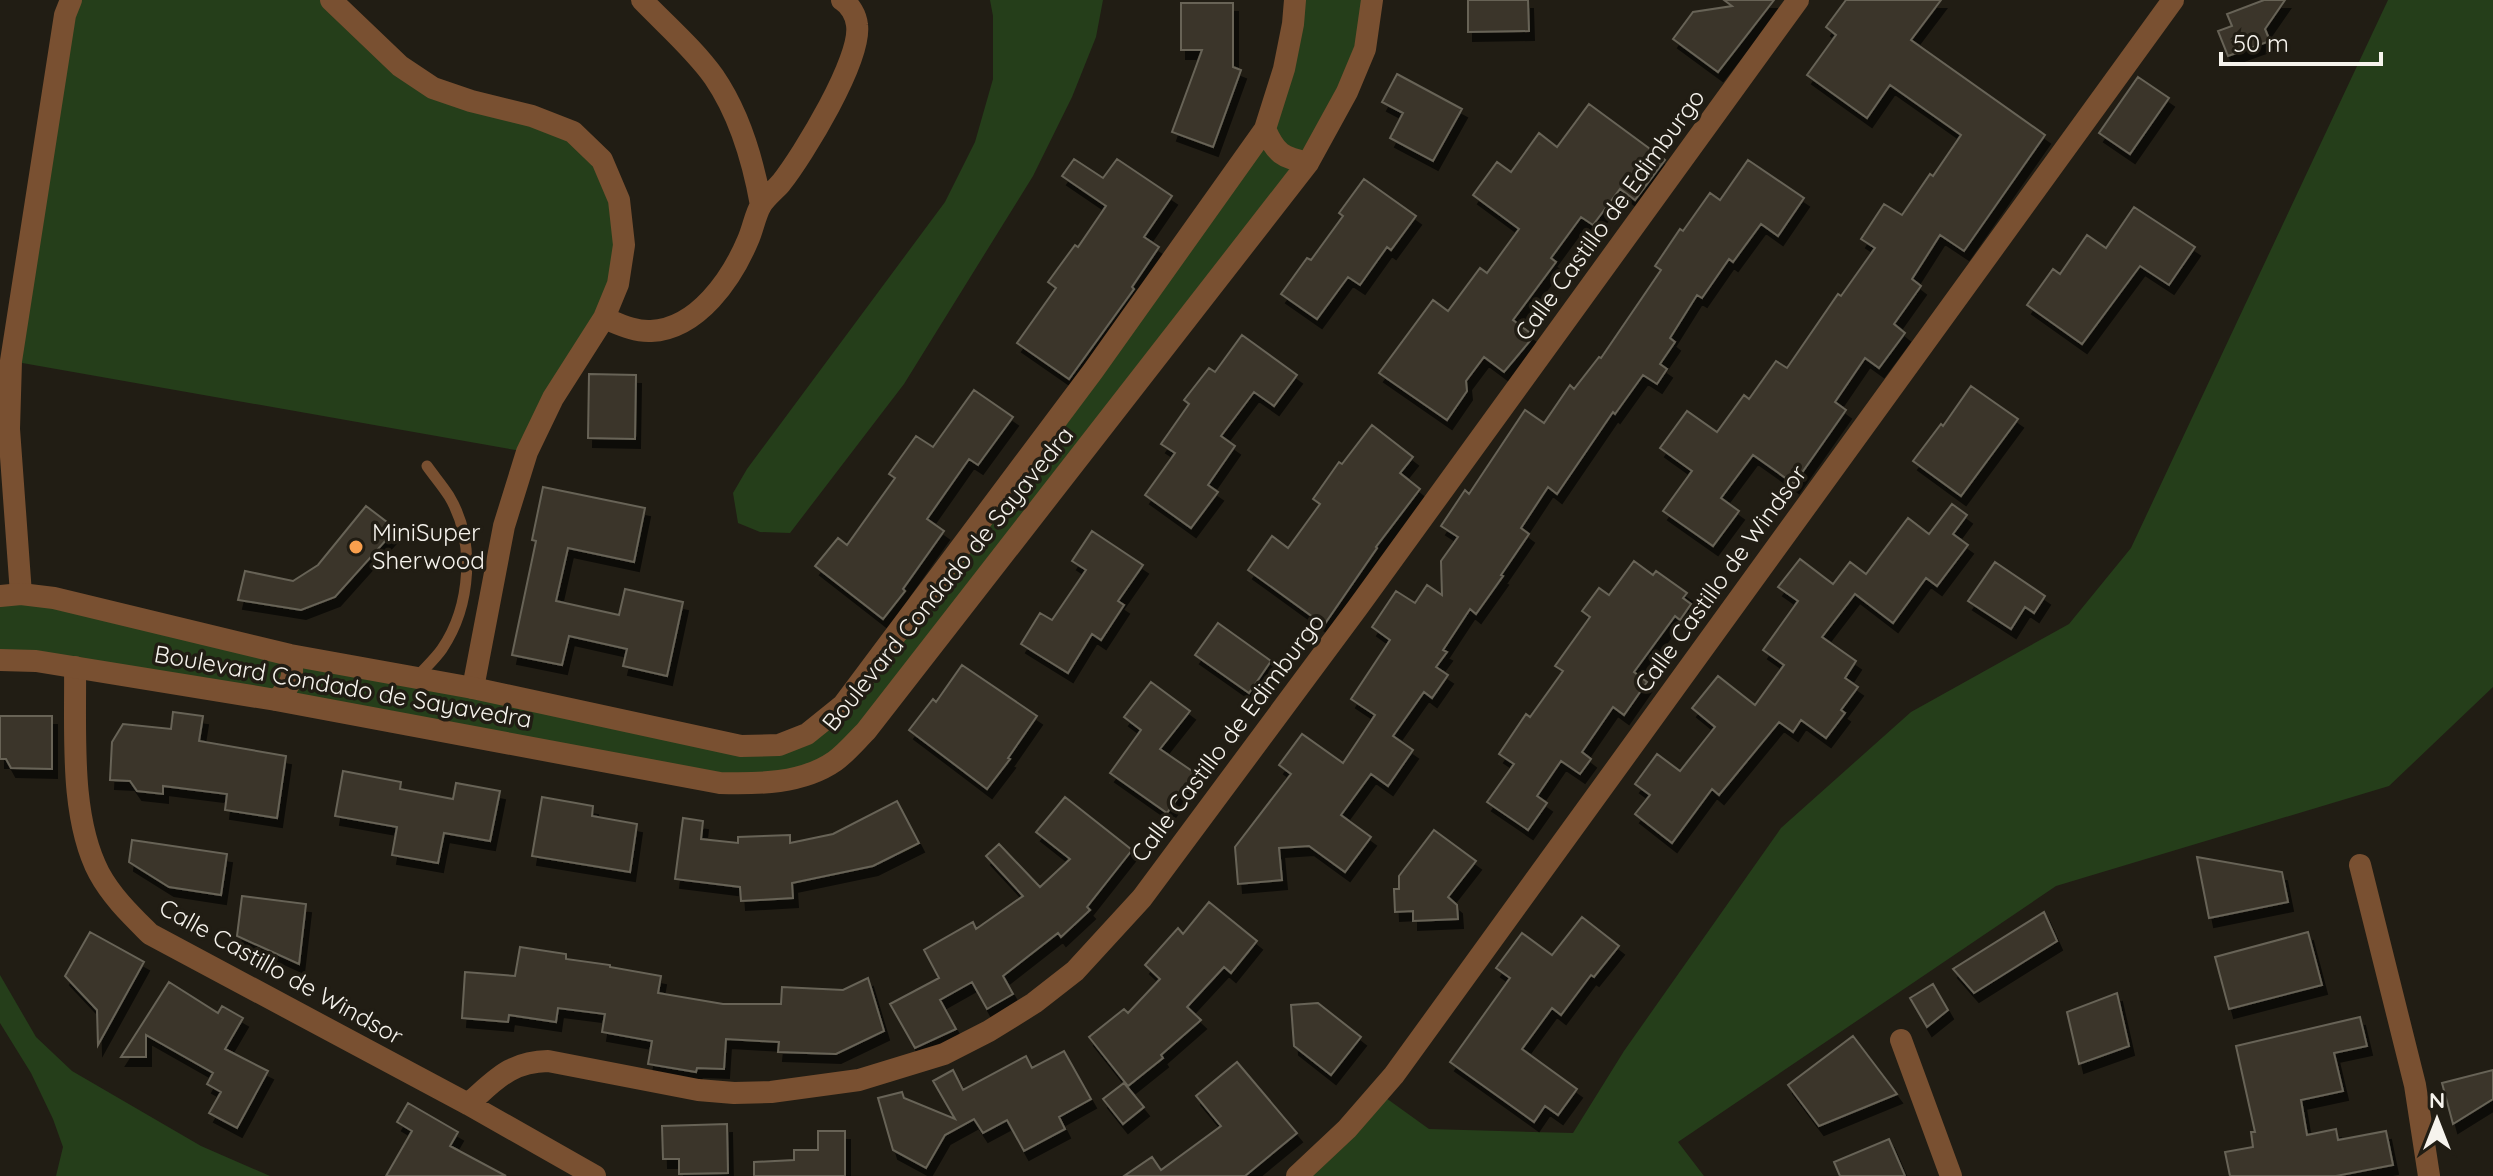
<svg xmlns="http://www.w3.org/2000/svg" width="2493" height="1176" viewBox="0 0 2493 1176" font-family="Quicksand,sans-serif">
  <style>
    .green { fill: #253e1a }
    .building { fill: #3a352b; stroke: #676357; stroke-width: 2; filter: url(#shadow) }
    .lines { fill: none; stroke-linecap: round; stroke-linejoin: round }
    .service { stroke: #795031; stroke-width: 11 }
    .minor { stroke: #795031; stroke-width: 22 }
    .tertiary { stroke: #795031; stroke-width: 22 }
    .poi-dot { fill: #f99f4d; stroke: #211d14; stroke-width: 3 }
    .labels { text-anchor: middle; stroke-width: 7; stroke-linejoin: round; paint-order: stroke }
    .street-label { font-size: 24px; fill: #f6f3ed; stroke: #211d14 }
    .poi-label { font-size: 24px; fill: #f6f3ed; stroke: #211d14; text-anchor: start }
  </style>
  <defs>
    <filter id="shadow"><feDropShadow dx="5" dy="9" stdDeviation="0" flood-color="#0009"/></filter>
  </defs>
  <rect width="100%" height="100%" fill="#211d14"/>
  <path class="green" d="M71,0h260l69,66 173,66 46,68 -1,84 -91,168 -516,-91z
    M990,0h113l-7,37 -24,60 -39,79 -129,208 -114,149 -30,-1 -22,-9 -5,-30 14,-24 198,-267 30,-60 18,-63v-63z
    M1295,0h77l-7,49 -57,114 -474,599 -73,23 -761,-125v-64l779,149 64,-40 422,-576z
    M2388,0h105v687l-104,99 -333,100 -378,256 26,34h-407l82,-83 50,36 144,4 51,-82 157,-223 130,-116 158,-88 62,-76z
    M0,975l36,62 36,34 129,75 69,30h-214l7,-29 -10,-28 -22,-46 -31,-50z"/>
  <path class="building" d="M1468,0h60l1,31 -61,1z
    M1724,0h50l-56,72 -45,-33 20,-27 39,-6z
    M1846,0h95l-30,40 134,95 -81,116 -24,-16 -28,44 9,7 -27,38 11,9 -26,35 -14,-10 -30,44 11,8 -52,74 -41,-29 -32,43 18,13 -26,35 -50,-35 29,-40 -32,-23 27,-37 30,21 27,-37 5,4 27,-38 11,7 51,-74 3,2 34,-48 -14,-9 23,-35 18,11 28,-41 3,2 28,-41 -71,-50 -23,33 -60,-43 29,-40 -10,-8z
    M2264,0h21l-20,29 5,12 -42,15 -10,-25 14,-5 -5,-12z
    M1181,3h52v64l8,3 -28,77 -41,-15 30,-82h-21z
    M1397,74l65,35 -29,52 -43,-23 13,-25 -21,-11z
    M2138,77l31,21 -39,56 -31,-21z
    M1589,104l76,56 -30,40 -15,-11 -27,36 -12,-8 -30,41 5,4 -43,58 21,16 -30,36 -20,-15 -18,24 1,10 -20,29 -68,-47 54,-73 15,11 32,-43 7,5 32,-44 -46,-34 24,-33 14,10 28,-39 18,14z
    M1074,159l29,19 14,-19 55,37 -28,41 15,10 -27,40 2,2 -65,90 -52,-36 39,-55 -8,-6 27,-37 3,2 28,-41 -44,-30z
    M1748,160l56,38 -26,38 -17,-12 -28,38 -4,-3 -27,39 -5,-3 -27,43 5,4 -15,22 7,5 -10,15 -14,-9 -28,39 -2,-2 -56,82 -9,-7 -27,41 8,6 -28,41 2,1 -27,38 -6,-5 -27,41 4,2 -11,15 12,8 -16,23 -8,-6 -31,44 20,14 -25,36 -17,-12 -30,41 30,22 -26,35 -36,-26 -30,2 3,32 -44,4 -3,-37 56,-73 -12,-9 23,-31 41,29 32,-48 -24,-16 39,-59 -18,-13 24,-36 19,12 12,-18 15,10 -1,-34 17,-24 -17,-11 24,-36 4,4 56,-84 19,13 26,-38 4,4 25,-32 2,1 60,-88 -6,-4 25,-37 3,2 27,-38 10,7z
    M1364,179l52,37 -25,34 -4,-3 -27,38 -12,-8 -31,42 -36,-25 26,-36 4,2 32,-44 -4,-3z
    M2134,207l61,40 -26,38 -29,-19 -58,78 -55,-39 26,-36 7,5 27,-39 19,13z
    M1242,335l55,40 -23,31 -20,-14 -33,44 14,10 -27,39 10,7 -27,36 -46,-33 30,-42 -14,-9 28,-40 -5,-4 25,-32 6,4z
    M589,374l47,1 -1,64 -47,-1z
    M1971,386l47,33 -57,77 -48,-35 28,-37 2,2z
    M974,390l39,27 -35,48 -9,-6 -42,60 17,12 -41,58 2,2 -22,28 -68,-53 23,-28 9,7 48,-67 -6,-4 27,-38 17,11z
    M1372,425l41,32 -13,16 20,16 -44,58 1,1 -53,77 -76,-55 24,-34 16,12 32,-44 -7,-5 26,-37 3,2z
    M543,487l102,21 -11,54 -66,-14 -12,53 63,14 6,-26 58,13 -16,74 -44,-10 4,-17 -58,-13 -7,29 -50,-10 24,-114 -4,-1z
    M1952,504l15,11 -14,19 15,11 -31,41 -11,-8 -33,45 -38,-29 -33,43 34,24 -11,17 13,9 -17,23 4,3 -19,25 -25,-18 -8,12 -14,-10 -60,73 -7,-6 -40,54 -37,-29 15,-19 -15,-11 22,-30 23,17 35,-44 -23,-19 26,-32 37,29 29,-40 -21,-15 35,-49 -20,-14 22,-28 33,25 17,-22 16,12 42,-56 21,16z
    M366,506l30,23 -61,68 -34,13 -63,-10 7,-29 48,10 25,-16z
    M1092,531l51,34 -25,36 6,4 -23,35 -9,-6 -24,39 -47,-29 19,-31 12,7 34,-50 -14,-9z
    M1634,561l19,14 3,-4 31,22 -4,5 8,6 -11,16 -5,-4 -41,56 13,10 -23,33 -11,-8 -31,45 9,7 -11,15 -19,-13 -24,35 10,7 -19,27 -41,-28 27,-38 -15,-10 27,-40 4,3 33,-46 -8,-5 35,-49 -8,-6 17,-23 10,7z
    M1995,562l50,34 -11,17 -9,-6 -14,22 -43,-28z
    M1218,623l53,38 -22,32 -54,-38z
    M962,665l75,51 -29,42 2,1 -23,30 -78,-59 24,-31 3,3z
    M1151,682l39,29 -30,38 35,24 -28,40 -57,-40 31,-43 -17,-13z
    M173,712l30,4 -4,25 87,15 -9,62 -52,-8 2,-16 -64,-8v8l-26,-3 -7,-10 -20,-1 2,-38 11,-18 48,5z
    M0,716h52v53l-41,-1 -5,-9h-6z
    M343,771l58,11 -1,7 53,10 3,-16 44,8 -10,50 -46,-8 -6,30 -46,-8 5,-28 -62,-11z
    M542,797l51,9 -1,10 45,8 -7,48 -98,-16z
    M1065,797l67,53 -45,57 3,3 -29,27 -3,-4 -55,43 10,18 -26,15 -15,-27 -32,18 16,29 -41,19 -25,-44 49,-26 -15,-28 49,-28 3,7 47,-33 -37,-40 13,-12 41,43 30,-28 -34,-27z
    M897,801l22,42 -46,23 -81,17 1,15 -52,3 -1,-14 -65,-8 8,-61 20,3 -2,18 37,4v-6l52,-2v8l43,-9z
    M1434,830l42,31 -28,36 9,8 1,14 -45,2v-10l-18,1 -1,-23h5v-13z
    M132,840l95,14 -6,41 -52,-8 -40,-25z
    M2197,857l85,15 6,30 -79,16z
    M242,896l64,8 -7,60 -62,-28z
    M1209,902l48,39 -26,32 -7,-6 -37,40 14,13 -40,35 2,3 -35,28 -39,-49 35,-28 4,4 32,-34 -15,-14 33,-37 5,6z
    M2044,912l13,29 -83,52 -21,-24z
    M1582,917l37,29 -25,31 -3,-2 -30,40 -9,-7 -30,41 55,40 -19,26 -13,-9 -11,16 -84,-60 60,-84 -14,-10 26,-35 30,22z
    M90,932l54,30 -46,83 -1,-35 -32,-34z
    M2308,932l14,53 -93,24 -14,-52z
    M520,947l46,7v5l44,6v2l51,9 -3,17 65,11h58l1,-17 61,3 25,-12 16,53 -48,23 -58,-2 1,-10 -53,-3 -2,30 -27,-1 -1,4 -48,-8 4,-23 -50,-9 3,-18 -47,-6 -2,14 -47,-7 -1,7 -46,-4 3,-46 50,4z
    M169,982l49,31 4,-7 21,12 -18,31 43,22 -31,57 -28,-15 12,-21 -14,-8 6,-11 -67,-38v22h-25z
    M1933,984l15,26 -21,17 -17,-29z
    M2117,993l12,53 -50,18 -12,-52z
    M1318,1003l43,34 -30,38 -37,-29 -3,-41z
    M2360,1017l7,29 -33,7 9,38 -42,9 6,35 29,-6 2,11 48,-9 7,34 -57,11h-106l-5,-24 28,-5 -2,-15h4l-19,-86z
    M1853,1036l44,58 -78,32 -31,-41z
    M1064,1051l27,48 -32,18 6,12 -41,22 -17,-31 -24,13 -9,-14 -29,16 -19,33 -33,-18 -15,-52 24,-6 2,6 51,21 -22,-38 20,-11 10,20 63,-34 6,12z
    M1237,1062l60,71 -52,43h-121l28,-19 9,13 60,-44 -25,-30z
    M2493,1070v29l-40,25 -11,-41z
    M1124,1083l20,24 -21,17 -20,-25z
    M408,1103l50,29 -8,14 56,30h-120l26,-45 -15,-9z
    M727,1124l1,49 -49,1v-15h-16l-1,-33z
    M818,1131h27v45h-91v-14l40,-2v-10h24z
    M1889,1139l16,37h-65l-6,-14z"/>
  <g class="lines">
    <path class="service" d="M417,677c8,-9 18,-18 25,-28 29,-43 34,-108 7,-153 -7,-11 -15,-20 -22,-30"/>
    <path class="minor" d="M331,0l69,66 33,22 38,13 61,15 41,16 29,28 17,40 5,45 -6,39 -14,34 -51,80 -26,54 -23,74 -31,162
      M642,0c24,25 52,49 72,77 26,38 39,83 47,128
      M604,318c15,6 31,14 47,13 47,-2 81,-53 97,-91 5,-11 7,-25 13,-35 5,-8 14,-15 20,-22 22,-28 81,-124 76,-158 -1,-10 -7,-20 -15,-25
      M21,594l-12,-165 2,-68 54,-346 6,-15
      M75,667c1,63 -6,149 24,206 13,24 32,42 51,61l318,170 127,72
      M2360,865l55,220 14,91
      M1901,1040l50,136
      M468,1104c28,-24 41,-42 80,-43l150,29 36,3 37,-1 88,-12 85,-26 45,-23 45,-28 41,-32 67,-73 216,-291 440,-607
      M1297,1176l50,-47 47,-54 779,-1075"/>
    <path class="tertiary" d="M1265,129c11,25 17,28 43,34
      M0,596l21,-2 33,4 236,57 183,33 268,58 38,-1 28,-11 36,-29 250,-334 172,-242 19,-60 9,-45 2,-24
      M0,660l36,1 240,39 444,83c38,1 82,1 115,-22 11,-8 21,-20 31,-30l442,-568 39,-71 18,-43 7,-49
      M276,700c16,-14 19,-25 14,-45"/>
  </g>
  <circle class="poi-dot" cx="356" cy="547" r="8"/>
  <g class="labels">
    <g class="street-label">
      <text transform="translate(1610 215) rotate(-54)" y="8">Calle Castillo de Edimburgo</text>
      <text transform="translate(948 579) rotate(-51)" y="8">Boulevard Condado de Sayavedra</text>
      <text transform="translate(1721 579) rotate(-54)" y="8">Calle Castillo de Windsor</text>
      <text transform="translate(343 687) rotate(10)" y="8">Boulevard Condado de Sayavedra</text>
      <text transform="translate(1228 738) rotate(-53)" y="8">Calle Castillo de Edimburgo</text>
      <text transform="translate(281 972) rotate(29)" y="8">Calle Castillo de Windsor</text>
    </g>
    <g class="poi-label">
      <text x="372" y="541">MiniSuper<tspan x="372" dy="28">Sherwood</tspan></text>
    </g>
  </g>
  <g transform="translate(2437 1120)" stroke="#211d14" stroke-width="6" paint-order="stroke">
  <path d="M0-6L14 30L0 20L-14 30Z" fill="#f6f3ed"/>
  <text y="-12" font-size="22" font-weight="bold" text-anchor="middle" fill="#f6f3ed">N</text>
  </g>
  <path d="M2221 52v12h160v-12" fill="none" stroke="#f6f3ed" stroke-width="4"/>
  <text x="2233" y="52" font-size="24" fill="#f6f3ed" stroke="#211d14" stroke-width="6" paint-order="stroke">50 m</text>
</svg>
